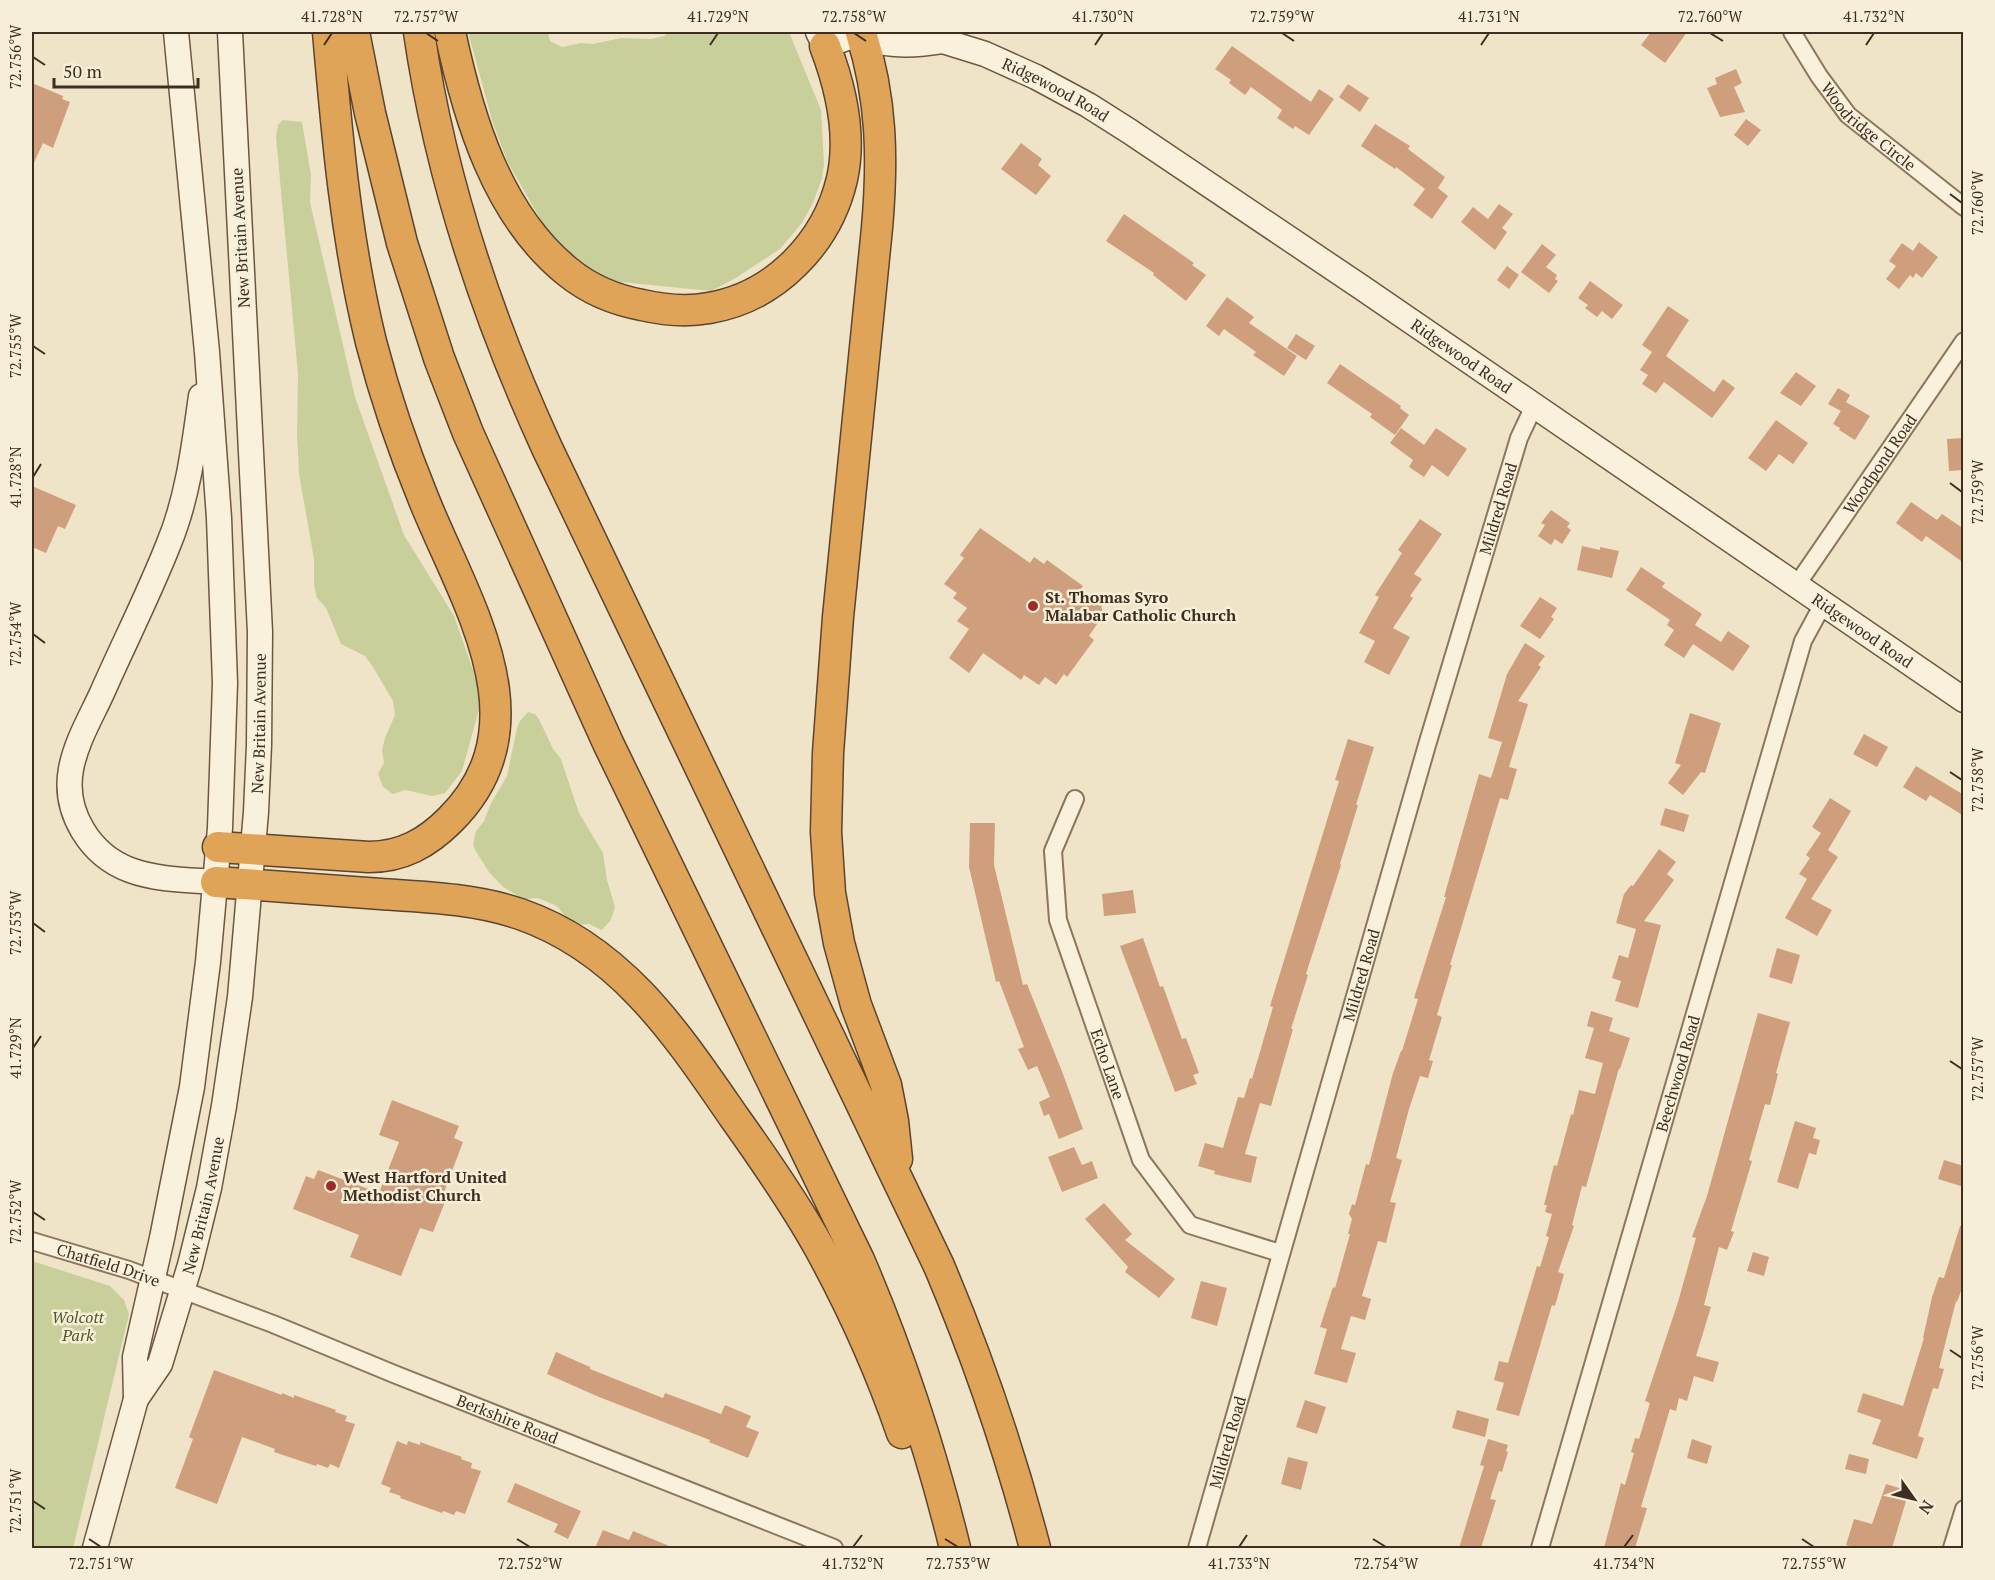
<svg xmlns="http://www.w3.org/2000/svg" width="1995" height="1580" font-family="'PT Serif',serif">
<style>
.green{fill:#c9cf9b}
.building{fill:#cf9f7d}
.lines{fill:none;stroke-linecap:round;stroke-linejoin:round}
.street-casing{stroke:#8d765c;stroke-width:20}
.secondary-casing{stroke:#6f573f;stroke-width:27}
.highway-casing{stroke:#5b4430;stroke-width:33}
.street{stroke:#faf1dc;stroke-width:16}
.secondary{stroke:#faf1dc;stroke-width:24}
.highway{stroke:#e0a458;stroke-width:30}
.ticks{fill:none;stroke:#3d2e20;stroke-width:2}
.poi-dot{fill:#9e2a2b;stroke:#f7eed8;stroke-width:2}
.labels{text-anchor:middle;stroke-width:5;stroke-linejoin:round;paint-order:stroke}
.street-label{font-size:16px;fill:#3d2e20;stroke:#f7eed8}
.poi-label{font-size:16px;font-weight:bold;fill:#3d2e20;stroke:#f7eed8;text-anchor:start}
.park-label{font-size:16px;font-style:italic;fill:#4d5a26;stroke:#f7eed8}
.neatline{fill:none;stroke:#3d2e20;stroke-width:2}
.ticks-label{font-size:15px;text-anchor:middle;fill:#3d2e20}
</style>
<rect width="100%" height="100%" fill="#f0e4c8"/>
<path class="green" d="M468,32H548L550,41L562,47L581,43L593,44L621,38L651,39L664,36L669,32H789L821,110L824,164L822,178L813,203L802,223L780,249L734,279L711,291L620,282L607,278L581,263L561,247L546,229L507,161L492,120Z
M283,120L302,122L311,175L310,202L355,397L404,535L454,616L481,693L480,706L462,771L445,793L432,796L406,790L393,794L383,787L378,774L384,763L382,750L385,738L395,715L393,701L373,667L365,656L341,644L326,608L317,598L314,585V559L299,474L297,434L298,374L276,137L278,125Z
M528,712L535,714L539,719L553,749L561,759L579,813L603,853L607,880L615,907L611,920L602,930L589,924L575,925L569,921L557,906L538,898L526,899L520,897L503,887L489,872L475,850L473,844L476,831L484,821L491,803L507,776L517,728L520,721Z
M32,1261L110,1286L124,1300L129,1314L73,1548H32Z"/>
<path class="building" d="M1651,32H1687L1665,63L1641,45Z
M1232,46L1311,102L1319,89L1334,99L1309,135L1295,126L1293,129L1277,118L1282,110L1251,87L1245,95L1229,83L1231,80L1215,69Z
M1736,69L1742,83L1734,87L1745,112L1720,117L1707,88L1717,84L1715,78Z
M32,83L63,96L62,99L70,102L53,148L43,143L32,167Z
M1348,84L1369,98L1360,112L1339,97Z
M1746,119L1761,130L1748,146L1734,135Z
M1375,124L1410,146L1408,149L1445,177L1438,188L1448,196L1432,219L1413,205L1425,189L1396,167L1395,169L1361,146Z
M1021,143L1042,159L1038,165L1051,176L1036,195L1001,169Z
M1499,204L1513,214L1502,228L1507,232L1495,250L1461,222L1473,207L1488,219Z
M1124,214L1194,263L1192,265L1206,275L1186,301L1153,275L1154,273L1106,241Z
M1919,242L1938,257L1922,278L1916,273L1913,278L1910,275L1899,289L1886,279L1896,266L1889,261L1902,243L1913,251Z
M1542,244L1556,255L1546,267L1557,275L1555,279L1558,281L1549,293L1521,272Z
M1507,266L1519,275L1509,289L1497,280Z
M1590,281L1623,305L1612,319L1602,311L1597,317L1585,308L1588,305L1578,298Z
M1227,297L1254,317L1249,323L1297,356L1284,376L1253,355L1256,352L1224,329L1219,336L1206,326Z
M1668,306L1689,320L1666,356L1714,392L1723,379L1735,388L1712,418L1664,382L1656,393L1642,384L1648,375L1640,370L1652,352L1642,345Z
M1296,334L1315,346L1306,360L1287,348Z
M1340,364L1401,406L1400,408L1409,415L1395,435L1370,417L1372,414L1327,383Z
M1796,372L1816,386L1801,406L1780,393Z
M1838,388L1850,395L1841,411L1828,404Z
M1846,402L1870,416L1855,440L1839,430L1840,428L1833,424Z
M1776,420L1808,443L1793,464L1779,454L1766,471L1748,458Z
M1401,428L1424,445L1436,428L1467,449L1448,477L1432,465L1424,477L1409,467L1413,460L1390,443Z
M1964,438V470L1949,471L1947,439Z
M32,486L76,505L65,529L58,526L46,553L32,547Z
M1911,502L1937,520L1942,514L1964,529V563L1926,536L1922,542L1896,523Z
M1551,510L1570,523L1567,527L1571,530L1562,544L1555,539L1551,545L1538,536L1545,525L1541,523Z
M1420,519L1442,534L1414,574L1422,579L1410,596L1413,598L1393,628L1410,637L1389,675L1364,662L1375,641L1359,633L1379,597L1375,595L1402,553L1398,550Z
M980,528L1030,563L1034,557L1044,564L1047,560L1083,586L1080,590L1101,604L1103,615L1089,636L1094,640L1067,677L1064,674L1056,685L1045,677L1039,685L1024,675L1021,680L983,653L969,673L949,658L969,629L957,621L967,608L953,598L957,593L944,584L964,558L960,555Z
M1582,546L1600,550V547L1619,551L1612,578L1577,570Z
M1641,567L1665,583L1662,587L1702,614L1695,625L1721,642L1728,631L1750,646L1733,671L1693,644L1684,658L1664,645L1674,630L1667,625L1670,620L1626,590Z
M1540,597L1557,608L1551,617L1554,619L1540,639L1520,626Z
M1525,643L1545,656L1538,665L1541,667L1518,701L1528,704L1509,767L1517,769L1508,800L1500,798L1450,965H1452L1437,1015L1442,1017L1429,1060L1433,1061L1428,1078L1420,1076L1409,1109L1396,1158L1402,1160L1390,1202L1396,1203L1386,1243L1378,1241L1362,1296L1371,1299L1365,1320L1351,1316L1341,1349L1356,1353L1347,1383L1314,1374L1327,1329L1320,1327L1333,1287L1335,1288L1350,1234H1348L1352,1219L1349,1214L1352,1204L1355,1205L1366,1164L1369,1165L1393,1073L1401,1051H1402L1418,999L1414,998L1446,897H1444L1479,774L1491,778L1502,742L1488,738L1507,674Z
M1690,713L1721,723L1705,773L1701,772L1683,795L1668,783L1681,765L1675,763Z
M1864,734L1888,747L1877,767L1853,754Z
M1348,739L1374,747L1356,805H1358L1340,864L1341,865L1306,974L1308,975L1291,1029H1293L1271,1106L1260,1103L1245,1154L1257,1157L1251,1183L1214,1174L1215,1171L1198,1166L1205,1143L1223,1148L1238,1097L1244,1098L1250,1078L1252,1079L1273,1007L1270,1006L1339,781L1335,780Z
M1916,766L1964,795V816L1930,795L1926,801L1903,787Z
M1830,798L1851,811L1828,850L1838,857L1811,899L1832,910L1817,936L1785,918L1807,879L1799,874L1810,858L1806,855L1821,833L1812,827Z
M1665,808L1689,815L1684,832L1660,825Z
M970,823H995L994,865L1023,985L1027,984L1063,1074L1083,1129L1059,1139L1049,1114L1044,1116L1039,1102L1050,1097L1037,1066L1028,1070L1018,1049L1024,1047L999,981L996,982L969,867Z
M1659,849L1676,862L1667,874L1674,880L1644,921L1661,925L1638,1008L1615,1001L1621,981L1612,978L1619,955L1628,958L1636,929L1616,923L1624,894L1631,885L1633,886Z
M1133,890L1136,913L1104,916L1102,894Z
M1143,938L1160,987L1163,986L1182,1039L1186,1038L1199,1073L1193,1075L1197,1084L1175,1092L1120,946Z
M1777,948L1800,955L1792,984L1769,977Z
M1591,1011L1613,1018L1609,1031L1630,1038L1620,1069L1619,1068L1586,1187L1582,1186L1572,1225L1574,1226L1558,1272L1564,1274L1555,1306L1552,1305L1519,1416L1496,1410L1504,1383L1494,1380L1499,1361L1508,1363L1537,1266L1540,1267L1549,1237L1546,1236L1552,1214L1545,1212L1547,1205H1544L1554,1165L1557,1166L1571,1114L1573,1115L1579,1090L1595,1094L1603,1063L1585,1058L1594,1028L1587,1026Z
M1758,1013L1790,1022L1776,1073L1778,1074L1770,1105L1765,1104L1749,1160L1752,1161L1731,1231L1734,1232L1727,1250L1719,1247L1704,1305L1711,1307L1696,1356L1719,1362L1713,1382L1694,1376L1687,1401L1679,1398L1676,1411L1670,1409L1641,1507L1647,1508L1635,1548H1604L1621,1483L1625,1485L1634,1453L1631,1452L1635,1438L1639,1439L1650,1403L1645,1401L1678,1302L1696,1238L1692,1237L1707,1196Z
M392,1100L459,1126L454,1138L463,1142L443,1195L447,1197L433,1232L420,1228L401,1276L350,1257L359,1235L293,1209L306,1176L314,1179L318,1170L379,1193L399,1142L379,1135Z
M1795,1121L1816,1128L1813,1138L1820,1140L1816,1155L1809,1153L1798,1189L1777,1182Z
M1074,1147L1082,1165L1092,1161L1098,1178L1062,1192L1048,1157Z
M1944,1160L1964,1166V1187L1938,1179Z
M1104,1203L1132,1234L1125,1240L1175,1279L1159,1298L1125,1272L1128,1267L1085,1219Z
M1960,1226H1964V1283L1957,1302L1956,1301L1939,1368L1944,1369L1938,1389L1933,1388L1918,1436L1924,1438L1917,1459L1872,1444L1881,1420L1857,1412L1863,1393L1903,1406L1924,1338H1923L1932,1297L1939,1277L1944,1278Z
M1753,1252L1769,1257L1764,1276L1747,1271Z
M1201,1281L1227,1288L1217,1326L1191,1318Z
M556,1352L590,1367V1369L663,1398L665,1393L721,1414L725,1405L751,1416L746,1427L759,1432L748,1458L709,1442L710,1440L599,1397L547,1374Z
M214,1370L282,1395V1393L294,1398V1395L336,1410L335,1412L347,1416L345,1421L355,1424L339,1468L330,1464L328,1468L317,1464L316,1466L274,1452L275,1449L242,1437L217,1504L175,1488L193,1439L189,1437Z
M1305,1400L1326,1407L1317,1434L1296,1427Z
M1457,1410L1489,1419L1485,1437L1452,1428Z
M1488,1439L1508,1445L1506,1451L1508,1452L1502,1472L1499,1471L1490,1499L1496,1500L1481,1548H1459L1484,1466L1480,1465Z
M1692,1439L1712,1446L1707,1464L1687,1458Z
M397,1441L407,1445L408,1441L420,1445V1442L462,1457L461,1459L472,1463L471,1468L481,1471L465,1514L456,1511L454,1515L443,1511L442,1513L400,1498L401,1496L389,1492L391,1488L381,1484Z
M1849,1454L1869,1459L1866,1474L1845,1469Z
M1288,1457L1308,1462L1301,1490L1281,1484Z
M515,1483L581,1511L568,1539L554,1532L558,1524L507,1502Z
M1886,1484L1909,1491L1892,1548H1857L1846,1545L1854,1519L1872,1524Z
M603,1530L629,1540L633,1531L674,1548H595Z"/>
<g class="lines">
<g class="street-casing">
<g id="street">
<path id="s1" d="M1792,32L1819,76L1848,115L1964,207"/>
<path id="s2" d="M1796,586L1964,341"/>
<path id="s3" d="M1075,799L1053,851L1058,920L1141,1160L1190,1225L1280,1253"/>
<path id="s4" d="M32,1241L129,1270L273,1324L394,1374L834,1548"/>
<path id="s5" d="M1197,1548L1427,745L1519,438L1534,406"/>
<path id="s6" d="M1540,1548L1803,641L1823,604"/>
<path d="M1952,1548L1964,1509"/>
</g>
</g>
<g class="secondary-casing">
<g id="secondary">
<path d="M818,32L825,46L863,32"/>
<path d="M860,32C878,49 920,45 943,41"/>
<path id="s7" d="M931,32L943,41L985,54L1036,77L1088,105L1129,131L1361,287L1964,700"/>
<path d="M201,396C194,446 188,497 169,543C149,594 124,643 102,693C91,717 76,742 71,769C63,812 90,855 130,870C157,880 188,880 216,882"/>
<path id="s8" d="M136,1399L160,1364L190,1265L209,1188L224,1106L240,997L256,812L259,745L260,632L230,32"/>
<path d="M95,1548L136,1399L135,1357L162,1238L192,1087L208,962L220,828L225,683L219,518L207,352L176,32"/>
</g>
</g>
<g class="highway-casing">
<path id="highway" d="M354,32L370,113L402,243L439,358L468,433L608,743L859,1260C899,1353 931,1450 955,1548
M419,32C440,177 486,315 547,448L939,1266C978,1358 1010,1452 1035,1548
M450,32C468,117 497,215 568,272C589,289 615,300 642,305C664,310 687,312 709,308C775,297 827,243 842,179C852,135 841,88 825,46
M861,33C882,99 883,160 877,228L838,617L828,753L826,832L830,893L839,943L856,1005L886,1085L893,1121L897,1159
M218,847L369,857C402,857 427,843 450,820C547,724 465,602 424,500C403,449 385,396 371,342C346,240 337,136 328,32
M216,882C271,886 326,890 381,894C427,897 476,899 520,914C621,949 676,1033 734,1117C764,1159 794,1202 819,1247C852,1307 880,1369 902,1433"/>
</g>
<use href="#street" class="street"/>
<use href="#secondary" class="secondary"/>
<use href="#highway" class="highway"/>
</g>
<path class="ticks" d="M426,33L438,41M854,33L866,41M1282,33L1294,41M1710,33L1723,41M324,45L332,33M710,45L718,33M1095,45L1103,33M1481,45L1489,33M1866,45L1874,33M33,57L45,65M1950,194L1962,203M33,346L45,354M33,477L41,464M1950,483L1962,492M33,634L45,643M1950,772L1962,780M33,923L45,932M33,1048L41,1036M1950,1061L1962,1069M33,1212L45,1220M1950,1350L1962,1358M33,1501L45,1509M89,1539L101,1547M517,1539L530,1547M945,1539L958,1547M1373,1539L1386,1547M1802,1539L1814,1547M853,1547L862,1535M1239,1547L1247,1535M1624,1547L1633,1535"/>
<g class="poi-dot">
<circle cx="1033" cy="606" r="6"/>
<circle cx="331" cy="1186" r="6"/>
</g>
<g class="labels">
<g class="street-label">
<text dy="6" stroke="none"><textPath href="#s7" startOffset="138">Ridgewood Road</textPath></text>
<text dy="6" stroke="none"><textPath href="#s1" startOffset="123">Woodridge Circle</textPath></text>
<text transform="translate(240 238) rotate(-93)" y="6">New Britain Avenue</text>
<text dy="6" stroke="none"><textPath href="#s7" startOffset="624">Ridgewood Road</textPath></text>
<text dy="6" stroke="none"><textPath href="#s2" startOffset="148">Woodpond Road</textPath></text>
<text dy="6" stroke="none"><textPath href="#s5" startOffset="1082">Mildred Road</textPath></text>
<text dy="6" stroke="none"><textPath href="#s7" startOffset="1110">Ridgewood Road</textPath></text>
<text dy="6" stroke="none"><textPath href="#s8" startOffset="693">New Britain Avenue</textPath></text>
<text dy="6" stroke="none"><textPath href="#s5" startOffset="596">Mildred Road</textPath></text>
<text dy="6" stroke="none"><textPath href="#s3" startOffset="278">Echo Lane</textPath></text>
<text dy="6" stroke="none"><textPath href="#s6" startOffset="494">Beechwood Road</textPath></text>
<text dy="6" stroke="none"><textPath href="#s8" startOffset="207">New Britain Avenue</textPath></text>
<text dy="6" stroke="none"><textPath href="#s4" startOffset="80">Chatfield Drive</textPath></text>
<text dy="6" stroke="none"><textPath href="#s4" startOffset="508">Berkshire Road</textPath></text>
<text dy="6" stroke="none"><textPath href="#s5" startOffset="110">Mildred Road</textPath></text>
</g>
<g class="poi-label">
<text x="1045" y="603">St. Thomas Syro<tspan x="1045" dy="18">Malabar Catholic Church</tspan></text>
<text x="343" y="1183">West Hartford United<tspan x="343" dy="18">Methodist Church</tspan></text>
</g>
<g class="park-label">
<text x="78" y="1323">Wolcott<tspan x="78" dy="18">Park</tspan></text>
</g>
</g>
<rect width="1995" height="1580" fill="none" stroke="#f7eed8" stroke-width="66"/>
<g transform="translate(1914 1499) rotate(124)" stroke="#f7eed8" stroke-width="4.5" paint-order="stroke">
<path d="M0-4.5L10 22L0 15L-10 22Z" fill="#3d2e20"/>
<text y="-9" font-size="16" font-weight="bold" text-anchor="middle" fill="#3d2e20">N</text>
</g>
<path d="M54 78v9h144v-9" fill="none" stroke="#3d2e20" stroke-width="3"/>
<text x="63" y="78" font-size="18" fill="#3d2e20" stroke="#f7eed8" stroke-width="4.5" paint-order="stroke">50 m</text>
<rect x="33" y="33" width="1929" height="1514" class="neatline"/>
<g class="ticks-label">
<text x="332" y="22">41.728°N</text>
<text x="426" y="22">72.757°W</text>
<text x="718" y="22">41.729°N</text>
<text x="854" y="22">72.758°W</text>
<text x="1103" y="22">41.730°N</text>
<text x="1282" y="22">72.759°W</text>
<text x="1489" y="22">41.731°N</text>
<text x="1710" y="22">72.760°W</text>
<text x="1874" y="22">41.732°N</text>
<text transform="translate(16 57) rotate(-90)" y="5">72.756°W</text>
<text transform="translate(1978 203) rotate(-90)" y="5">72.760°W</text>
<text transform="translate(16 346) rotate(-90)" y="5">72.755°W</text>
<text transform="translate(16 477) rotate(-90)" y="5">41.728°N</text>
<text transform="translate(1978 492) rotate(-90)" y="5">72.759°W</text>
<text transform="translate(16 634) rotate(-90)" y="5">72.754°W</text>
<text transform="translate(1978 780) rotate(-90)" y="5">72.758°W</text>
<text transform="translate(16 923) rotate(-90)" y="5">72.753°W</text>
<text transform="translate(16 1048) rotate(-90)" y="5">41.729°N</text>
<text transform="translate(1978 1069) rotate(-90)" y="5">72.757°W</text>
<text transform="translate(16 1212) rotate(-90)" y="5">72.752°W</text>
<text transform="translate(1978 1358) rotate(-90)" y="5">72.756°W</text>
<text transform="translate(16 1501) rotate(-90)" y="5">72.751°W</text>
<text x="101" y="1569">72.751°W</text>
<text x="530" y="1569">72.752°W</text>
<text x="853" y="1569">41.732°N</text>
<text x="958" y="1569">72.753°W</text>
<text x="1239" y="1569">41.733°N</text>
<text x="1386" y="1569">72.754°W</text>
<text x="1624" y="1569">41.734°N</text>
<text x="1814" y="1569">72.755°W</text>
</g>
</svg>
